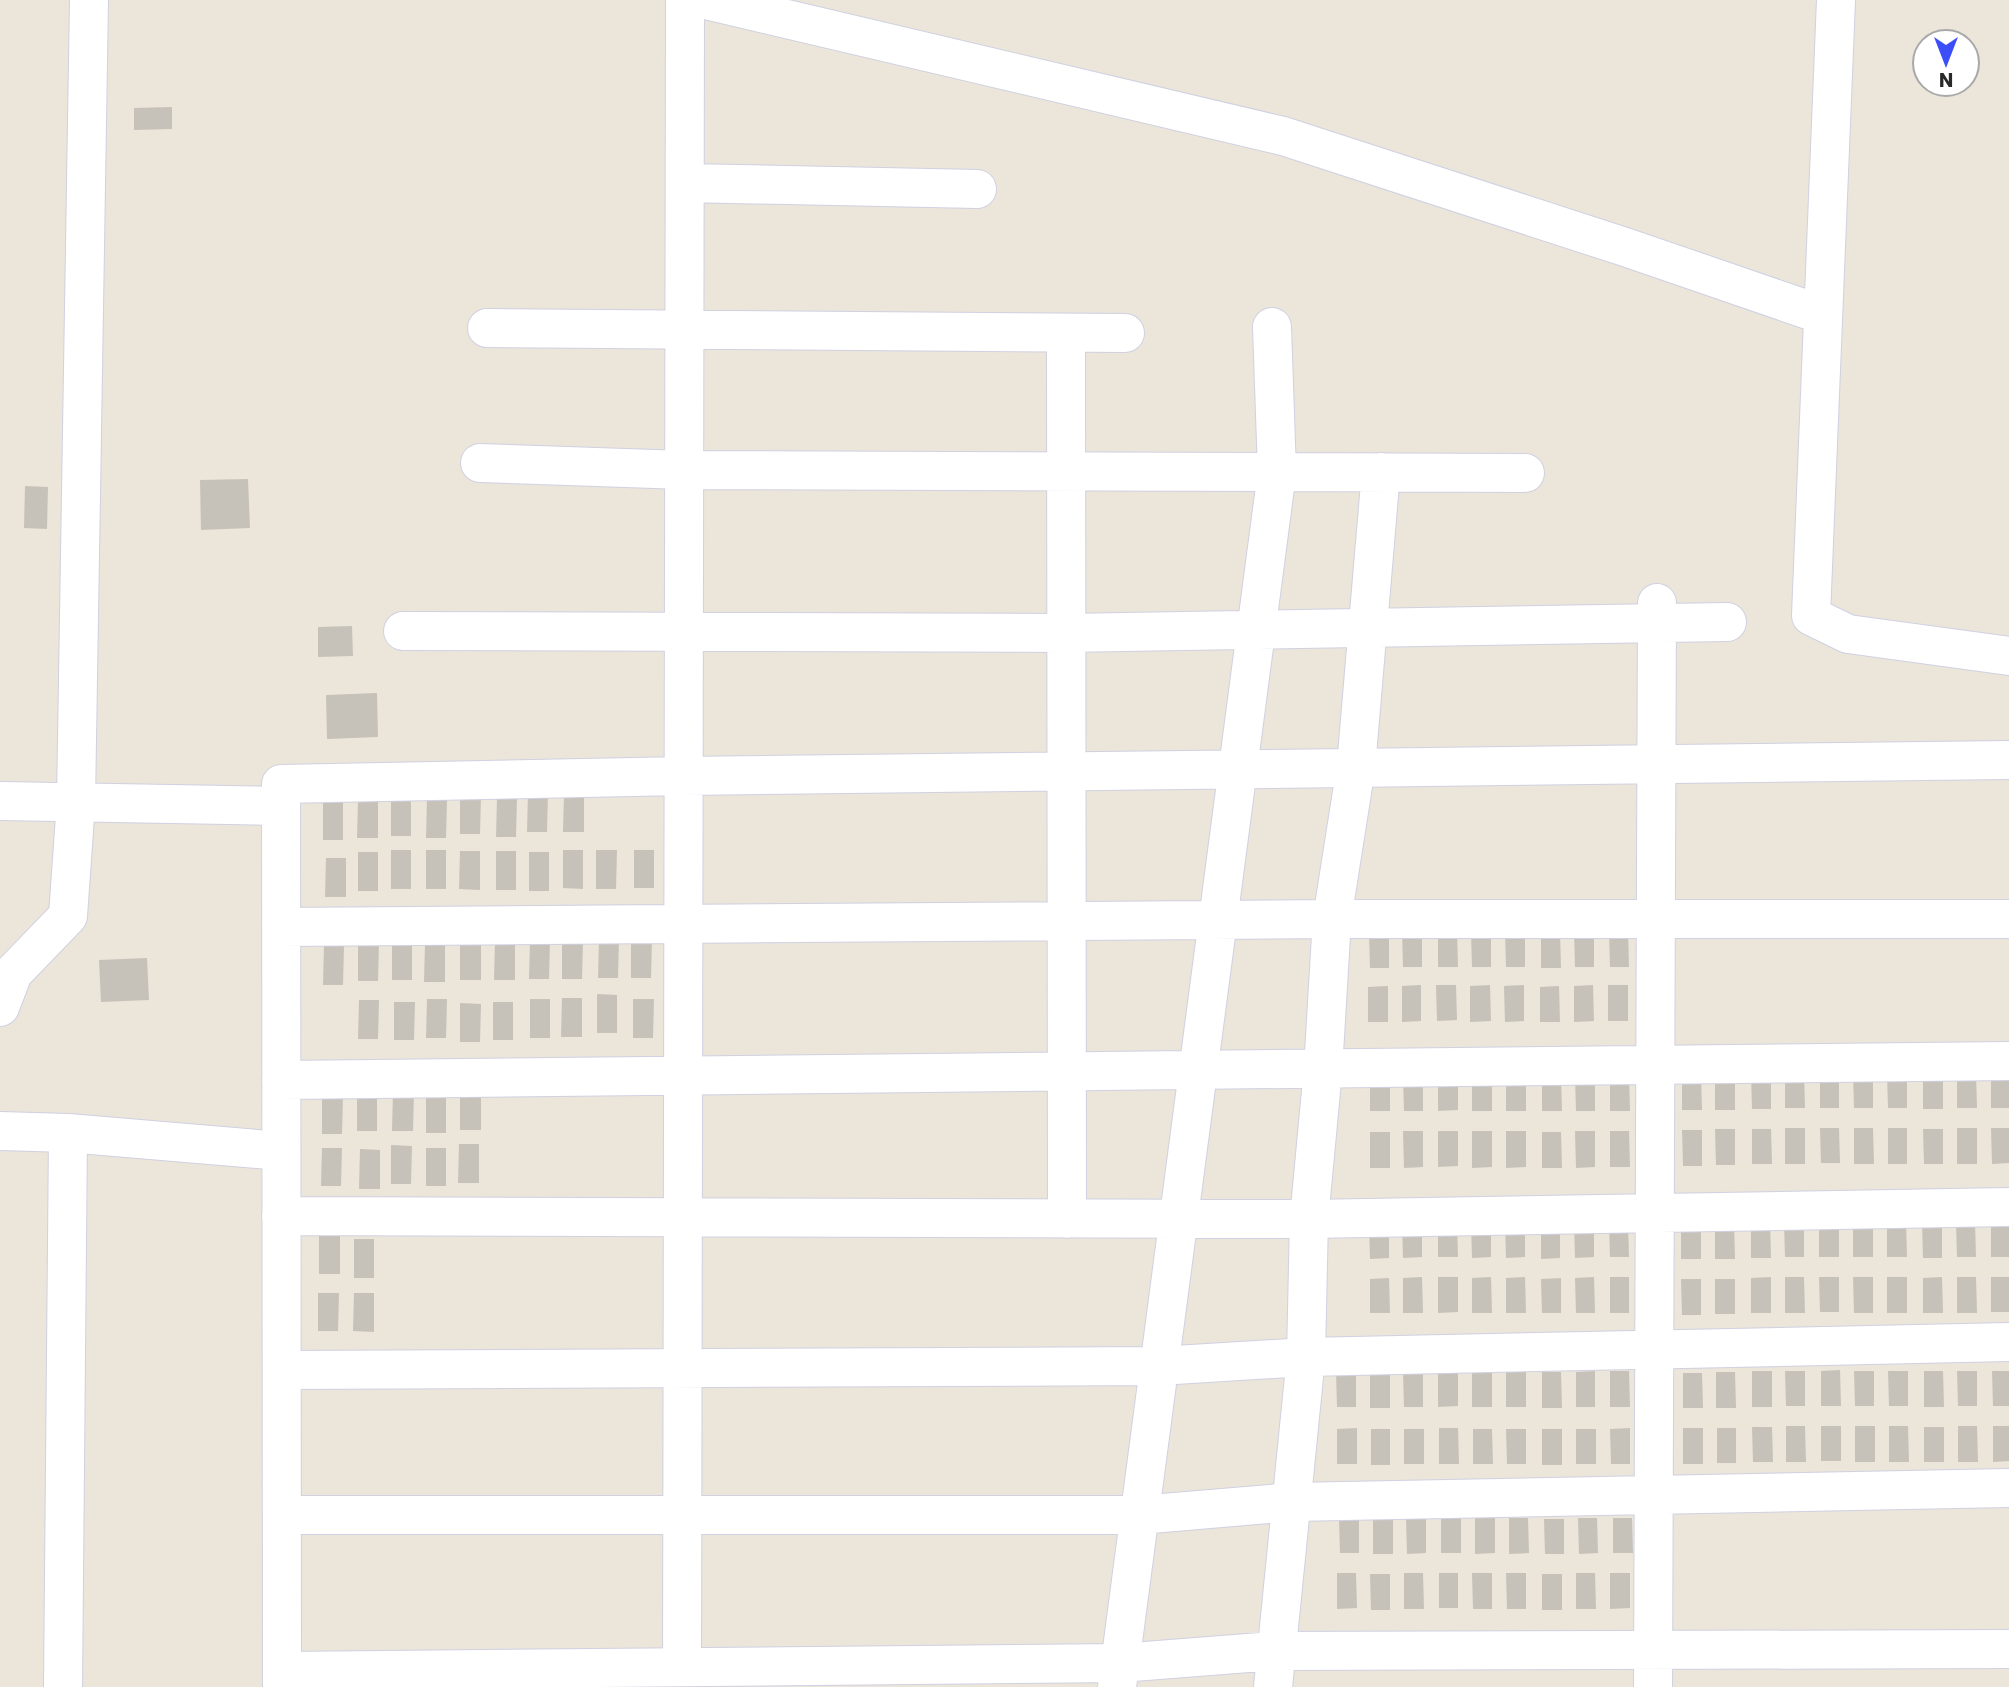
<svg xmlns="http://www.w3.org/2000/svg" width="2009" height="1687" font-family="Poppins,sans-serif">
<style>
.building{fill:#c6c2ba}
.lines{fill:none;stroke-linecap:round;stroke-linejoin:round}
.minor-casing{stroke:#d0d1e2;stroke-width:40}
.minor{stroke:#fff;stroke-width:38}
</style>
<rect width="100%" height="100%" fill="#ebe5da"/>
<path class="building" d="M172,107V129L134,130V108Z
M248,479L250,528L201,530L200,480Z
M25,486L48,487L47,529L24,528Z
M352,626L353,656L318,657V627Z
M377,693L378,737L327,739L326,695Z
M528,793H548L547,832H527Z
M564,793H584V832H563Z
M460,795H481L480,834H460Z
M391,798H411V836H391Z
M427,798L447,799L446,838H426Z
M497,798H517L516,837H496Z
M358,799H378V838H357Z
M323,801H343V840H323Z
M391,850H411V889H391Z
M426,850H446V889H426Z
M563,850H583V889L563,888Z
M596,850H617L616,889H596Z
M634,850H654V888H634Z
M460,851H480V890L459,889Z
M496,851H516V890H496Z
M358,852H378V891H358Z
M529,852H549V891H529Z
M326,858H346V897H325Z
M1438,931H1457L1458,967H1438Z
M1628,931L1629,967H1610L1609,932Z
M1369,932H1389V968H1370Z
M1402,932H1422V967H1403Z
M1471,932H1491V967H1472Z
M1505,932H1525V967H1506Z
M1541,932H1560L1561,968H1541Z
M1574,932H1594V967H1575Z
M599,939H619L618,978H598Z
M631,939H652L651,978H631Z
M562,940L583,941L582,979H562Z
M392,941L412,942V980H392Z
M460,941H481V980H460Z
M495,941H515V980H494Z
M530,941H550L549,979H529Z
M358,942H379L378,981H358Z
M425,943H445V982H424Z
M324,946H344L343,985H323Z
M147,958L149,1000L101,1002L99,960Z
M1421,985V1021L1402,1022V986Z
M1436,985H1456L1457,1020L1437,1021Z
M1490,985L1491,1021L1470,1022V986Z
M1524,985V1021L1505,1022L1504,986Z
M1593,985L1594,1021L1574,1022V986Z
M1608,985H1628V1021H1608Z
M1388,986V1022H1368V987Z
M1559,986L1560,1022H1540V987Z
M597,994L617,995V1033H597Z
M562,998H582V1037H561Z
M427,999H447L446,1038H426Z
M530,999H550V1038H530Z
M633,999H654L653,1038H633Z
M359,1000H379L378,1039H358Z
M394,1002H415L414,1040H394Z
M493,1002H513V1040H493Z
M460,1003L481,1004L480,1042H460Z
M1839,1072V1108H1820V1073Z
M1751,1073H1771V1109H1752Z
M1785,1073H1804L1805,1108H1785Z
M1853,1073H1873V1108H1854Z
M1887,1073H1907V1108H1888Z
M1923,1073H1943V1109H1923Z
M1957,1073H1976L1977,1108H1957Z
M1991,1073H2009V1108H1991Z
M1715,1074H1735V1110H1715Z
M1423,1075V1111H1404L1403,1076Z
M1438,1075H1458V1110L1438,1111Z
M1492,1075V1111H1472V1076Z
M1526,1075V1111H1506V1076Z
M1595,1075V1111H1576L1575,1076Z
M1610,1075H1629L1630,1111H1610Z
M1682,1075H1701L1702,1110H1682Z
M1370,1076H1390V1111H1370Z
M1542,1076H1561L1562,1111H1542Z
M357,1091L377,1092V1131H357Z
M393,1091L414,1092L413,1131H392Z
M460,1091H481V1130H460Z
M426,1094L446,1095V1133H426Z
M322,1095H343L342,1134H322Z
M1785,1128H1805V1164H1785Z
M1820,1128H1839L1840,1163H1821Z
M1854,1128H1873L1874,1164H1854Z
M1888,1128H1907V1164H1888Z
M1957,1128H1977V1164H1957Z
M1991,1128H2009V1163L1992,1164Z
M1715,1129H1735V1165H1716Z
M1752,1129H1771L1772,1164H1752Z
M1923,1129H1943V1164H1924Z
M1682,1130H1702V1166H1683Z
M1403,1131H1423V1167L1404,1168Z
M1438,1131H1458V1166L1438,1167Z
M1472,1131H1492V1167L1472,1168Z
M1506,1131H1526V1167L1506,1168Z
M1575,1131H1595V1167L1576,1168Z
M1610,1131H1629L1630,1167H1610Z
M1370,1132H1390V1168H1370Z
M1542,1132H1561L1562,1168H1542Z
M459,1144H479V1183H458Z
M391,1145L412,1146L411,1184H391Z
M322,1148H342L341,1186H321Z
M426,1148H446V1186H426Z
M360,1149L380,1150V1189H359Z
M1819,1221H1839V1257H1819Z
M2009,1221V1257H1991V1222Z
M1389,1222V1258L1370,1259L1369,1223Z
M1402,1222H1422V1257L1403,1258Z
M1438,1222H1457L1458,1257H1438Z
M1471,1222H1491V1257L1472,1258Z
M1505,1222H1525V1257L1506,1258Z
M1560,1222V1258L1541,1259V1223Z
M1574,1222H1594V1257L1575,1258Z
M1609,1222H1628L1629,1257H1610Z
M1751,1222H1770L1771,1258H1751Z
M1784,1222H1804V1257H1785Z
M1853,1222H1873V1257H1853Z
M1887,1222H1906L1907,1257H1887Z
M1922,1222H1942V1258H1923Z
M1956,1222H1975L1976,1257H1957Z
M1715,1223H1734L1735,1259H1715Z
M1681,1224H1701V1259H1681Z
M319,1235H340V1274H319Z
M354,1239H374V1278H354Z
M1422,1277L1423,1313H1403V1278Z
M1438,1277H1458V1312L1438,1313Z
M1491,1277L1492,1313H1472V1278Z
M1525,1277L1526,1313H1506V1278Z
M1594,1277L1595,1313H1576L1575,1278Z
M1610,1277H1629V1313H1610Z
M1771,1277V1313H1751V1278Z
M1785,1277H1804L1805,1313H1785Z
M1819,1277H1839V1312H1820Z
M1853,1277H1873V1313H1854Z
M1887,1277H1907V1313H1887Z
M1942,1277L1943,1313H1923V1278Z
M1957,1277H1976L1977,1313H1957Z
M1991,1277H2009V1312H1991Z
M1389,1278L1390,1313H1370V1279Z
M1561,1278V1313H1542L1541,1279Z
M1681,1279H1701V1315H1682Z
M1715,1279H1735V1314H1715Z
M318,1293H339L338,1331H318Z
M354,1293H374V1332L353,1331Z
M1840,1370L1841,1406H1821V1371Z
M1336,1371H1356V1407H1337Z
M1423,1371V1407H1404L1403,1372Z
M1438,1371H1458V1406L1438,1407Z
M1492,1371V1407H1472V1372Z
M1526,1371V1407H1506V1372Z
M1595,1371V1407H1576V1372Z
M1610,1371H1629L1630,1407H1610Z
M1752,1371H1772V1407H1752Z
M1785,1371H1805V1406H1786Z
M1854,1371H1874V1406H1855Z
M1888,1371H1908V1406H1889Z
M1924,1371H1943L1944,1407H1924Z
M1957,1371H1977V1406H1958Z
M1992,1371H2009V1406H1993Z
M1370,1372H1390V1408H1370Z
M1542,1372H1561L1562,1408H1542Z
M1716,1372H1735L1736,1408H1716Z
M1683,1373H1702L1703,1408H1683Z
M1786,1426H1805L1806,1462H1786Z
M1821,1426H1841V1461H1821Z
M1855,1426H1875V1462H1855Z
M1889,1426H1908L1909,1462H1889Z
M1958,1426H1977L1978,1462H1958Z
M1993,1426H2009V1461L1993,1462Z
M1752,1427H1772L1773,1462H1753Z
M1924,1427H1944V1462H1924Z
M1357,1428V1464H1337V1429Z
M1439,1428H1458L1459,1464H1439Z
M1630,1428V1464H1611L1610,1429Z
M1683,1428H1703V1464H1683Z
M1717,1428H1736V1463H1717Z
M1371,1429H1390V1465H1371Z
M1404,1429H1424V1464H1404Z
M1473,1429H1492L1493,1464H1473Z
M1506,1429H1526V1464H1507Z
M1542,1429H1562V1465H1542Z
M1576,1429H1596V1464H1576Z
M1461,1517V1553H1441V1518Z
M1339,1518H1359V1553H1340Z
M1406,1518H1426V1553L1407,1554Z
M1475,1518H1495V1553L1475,1554Z
M1509,1518H1528L1529,1553L1509,1554Z
M1578,1518H1597L1598,1553L1579,1554Z
M1613,1518H1632L1633,1553H1613Z
M1373,1519H1393V1554H1373Z
M1544,1519H1564V1554H1545Z
M1337,1573H1356L1357,1608L1337,1609Z
M1404,1573H1423L1424,1609H1404Z
M1439,1573H1458V1608H1439Z
M1472,1573H1492V1609H1473Z
M1506,1573H1526V1609H1507Z
M1576,1573H1595L1596,1609H1576Z
M1610,1573H1630V1608L1610,1609Z
M1370,1574H1390V1610H1371Z
M1542,1574H1562V1610H1542Z"/>
<g class="lines">
<g class="minor-casing">
<path id="minor" d="M706,0L1283,136L1625,247L1823,315
M1836,0L1811,616L1848,634L2009,656
M685,183L977,189
M487,328L1125,333
M1066,333L1067,1219
M480,463L684,470L1525,473
M403,631L1065,633L1727,622
M0,801L281,806
M281,927L1332,919H2009
M0,1007L13,973L68,916L76,802L89,0
M281,1080L2009,1061
M0,1131L68,1133L281,1151
M281,1216L1309,1219L2009,1207
M282,1370L1159,1366L1306,1357L2009,1342
M282,1515H1139L1292,1502L2009,1488
M282,1671L281,784L683,776L2009,760
M63,1687L68,1133
M282,1687V1671L1120,1663L1274,1651L2009,1649
M682,1687L685,0
M1117,1687L1277,472L1272,327
M1273,1687L1306,1357L1309,1219L1323,1070L1332,919L1356,767L1381,472
M1653,1687L1657,603"/>
</g>
<use href="#minor" class="minor"/>
</g>
<g transform="translate(1946 63) rotate(180)"><circle r="33" fill="#ffffff" stroke="#a9a9a9" stroke-width="2"/>
<path d="M0-5L12 26L0 18L-12 26Z" fill="#3b4ef7"/>
<text y="-10" font-size="19" font-weight="bold" text-anchor="middle" fill="#292929">N</text>
</g>
</svg>
